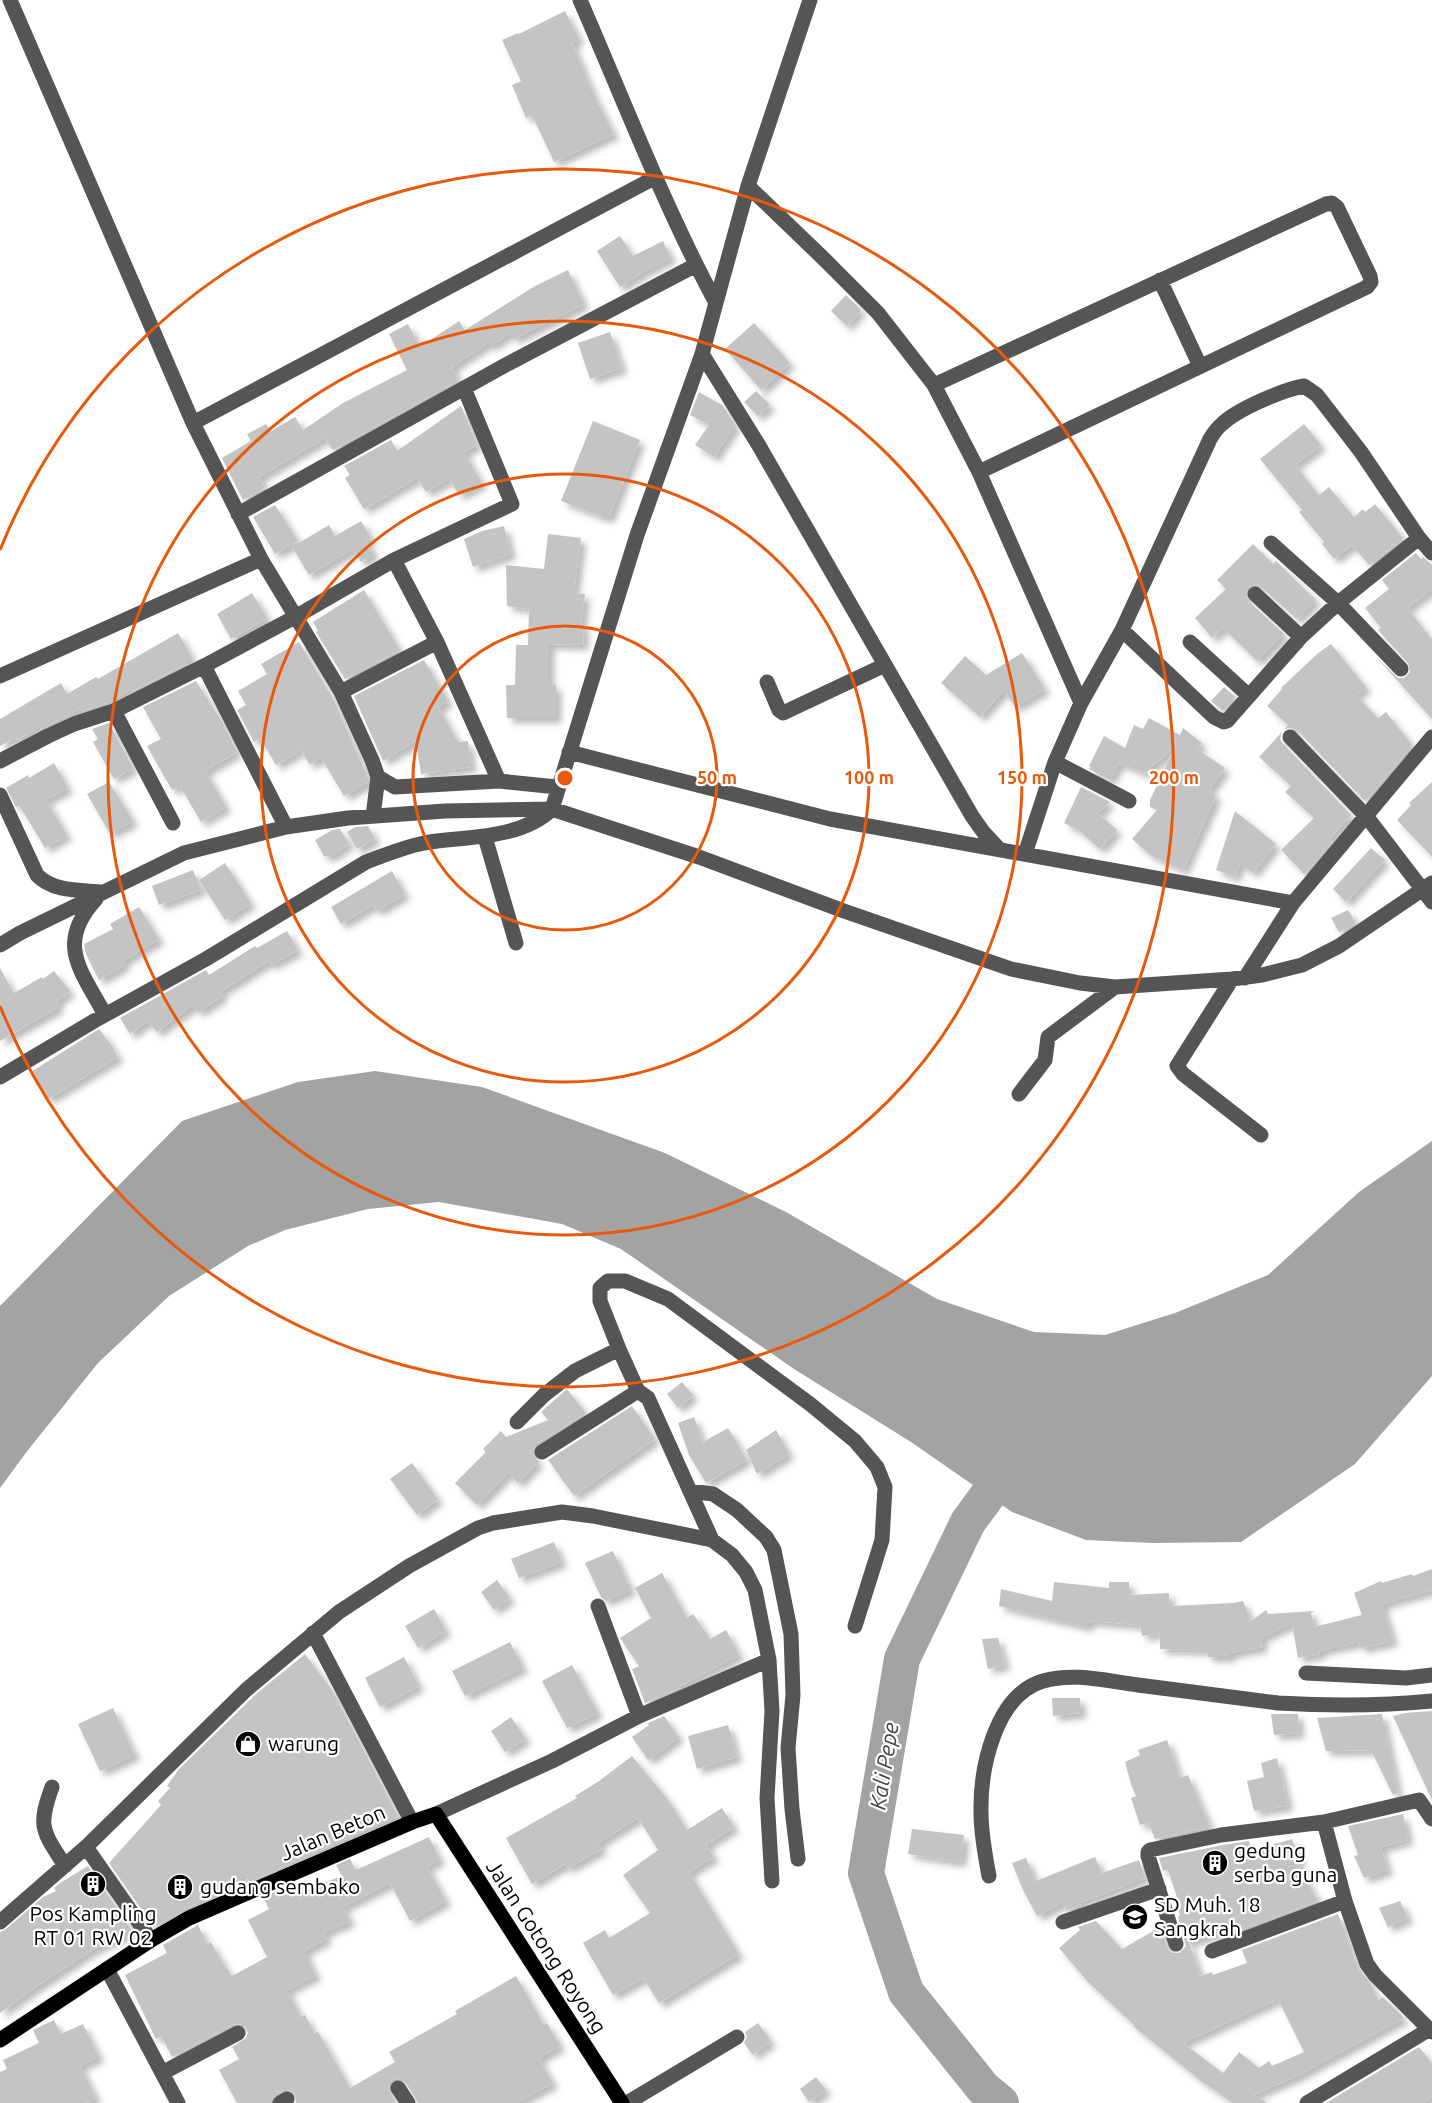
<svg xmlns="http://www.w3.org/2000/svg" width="1432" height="2103" font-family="Ubuntu,sans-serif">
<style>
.water{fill:#a3a3a3}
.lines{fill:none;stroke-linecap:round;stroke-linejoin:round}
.river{stroke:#a3a3a3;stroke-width:36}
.building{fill:#c4c4c4;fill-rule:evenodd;filter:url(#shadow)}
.major-casing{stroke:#dbdbdb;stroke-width:16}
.minor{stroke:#555;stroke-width:15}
.major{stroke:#000;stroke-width:15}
.ring{fill:none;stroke:#e8590c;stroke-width:3}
.labels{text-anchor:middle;stroke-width:4.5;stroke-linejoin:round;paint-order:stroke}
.poi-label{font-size:21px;fill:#000;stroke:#fff;text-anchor:start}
.street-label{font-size:21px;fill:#000;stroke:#fff}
.water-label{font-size:22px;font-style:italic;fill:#444;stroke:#fff}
.centre{fill:#e8590c;stroke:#fff;stroke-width:3}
.ring-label{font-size:18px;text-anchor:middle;font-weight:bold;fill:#e8590c;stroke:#fff;stroke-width:4.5;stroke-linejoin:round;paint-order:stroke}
</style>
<defs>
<filter id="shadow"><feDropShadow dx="5.5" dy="5.5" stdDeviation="3" flood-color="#0004"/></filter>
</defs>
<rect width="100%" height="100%" fill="#fff"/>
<path class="water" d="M375,1071L482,1087L665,1153L786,1212L937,1299L1034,1332L1105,1335L1175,1313L1268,1275L1359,1192L1432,1141V1376L1355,1464L1241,1542L1153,1543L1086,1540L1012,1512L911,1442L794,1369L621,1249L562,1224L439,1202L368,1209L285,1230L248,1246L169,1296L98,1363L28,1450L0,1488V1306L182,1121L298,1082Z"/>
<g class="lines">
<path class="river" d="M1001,2103L983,2088L906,1992L866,1873L902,1659L968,1522L1016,1457"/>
</g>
<path class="building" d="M565,11L579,39L572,43L594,95L614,134L554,162L532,115L526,118L512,85L521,81L502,40L518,33L519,34Z
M620,236L633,256L663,241L671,258L643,272L620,287L597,251Z
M568,270L584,304L514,339L510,333L491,346L488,343L452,367L458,379L450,385L333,450L325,438L259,477L265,488L243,500L222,458L251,441L247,434L266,424L271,431L295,417L303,430L343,403L407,370L389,334L408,324L420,347L459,321L465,330L535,286Z
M846,295L861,310L847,326L831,311Z
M754,323L790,363L761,390L725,349Z
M610,332L622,368L590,379L578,343Z
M756,391L770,405L758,416L744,402Z
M699,392L722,405L735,425L714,457L695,445L709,425L690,415Z
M461,406L477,445L464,452L482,483L459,495L449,479L426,492L417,478L364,509L345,478L350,475L344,466L391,440L397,451Z
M593,421L640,440L609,517H603L561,501Z
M1304,424L1321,445L1295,465L1319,495L1329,487L1354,517L1363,509L1365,512L1375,504L1403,538L1369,565L1352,545L1334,559L1322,544L1324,542L1299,512L1302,510L1260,459Z
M275,505L298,541L275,554L253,517Z
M361,521L371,538L366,541L374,554L361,562L353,549L309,575L292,547L329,525L335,536Z
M504,526L511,554L473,567L464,539L482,531Z
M548,534L581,538L574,593L585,594L581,625H584L583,645L549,644V685H556V718H507L506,685H515L516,645H528L529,609L507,606L506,565L544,569Z
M1253,544L1273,564L1276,561L1316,600L1297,619L1261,587L1257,584L1248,587L1245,592L1248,601L1284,634L1257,661L1223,628L1212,638L1195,618L1226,589L1217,580Z
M1416,553L1421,559L1423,557L1432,565V589L1407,608L1432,639V719L1375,656L1398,678H1404L1410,672L1408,663L1378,630L1381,628L1365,608L1389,589L1382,580Z
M364,590L400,650L345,679L316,632L318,631L313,622Z
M252,593L267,618L231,639L217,614Z
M178,633L192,657L185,661L186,664L133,691L132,689L109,702L82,711L80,709L41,729L39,727L17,740L16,737L0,746V719L61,683L67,694L96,677L98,679Z
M299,642L332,697L368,778V782L344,796L321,758L309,764L301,750L276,765L260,738L254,742L237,710L246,705L238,691L267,674L261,664Z
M1331,644L1366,687L1356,695L1378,718L1386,712L1412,745L1367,799L1364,800L1297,730L1292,728L1284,729L1288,725L1267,706L1282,689L1281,688L1317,654Z
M1022,653L1045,689L1015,707L1004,690L980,717L941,683L965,656L986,675Z
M424,660L448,701L438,707L458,742L468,741L471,767L421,774L416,741L383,761L354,696Z
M196,681L221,720L237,752L205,771L226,807L201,822L180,786L172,790L147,746L161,739L143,707Z
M1224,687L1235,697L1223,711L1211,701Z
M1149,718L1180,735L1183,728L1202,743L1197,749L1225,768L1209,790L1216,796L1183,870L1150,855L1132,839L1157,810L1150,807V800L1175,747L1144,773L1119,763L1110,780L1089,769L1091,767L1089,766L1104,736L1125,748L1134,725L1143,729Z
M109,723L133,768L114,779L93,742L98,739L92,729Z
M1282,732L1280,739L1283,744L1351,815L1330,838L1333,841L1304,874L1281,850L1314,818L1285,792L1291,786L1259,757Z
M54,763L68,788L46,800L67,835L45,848L24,813L19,806L16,807L6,788L28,775L29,778Z
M109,782L133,821L110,834L87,794Z
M1432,782V857L1397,820L1411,805L1409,803Z
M1081,787L1110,802L1098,813L1117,830L1100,849L1078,830L1064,823Z
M1235,811L1276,844L1253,873L1240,863L1235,877L1216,870Z
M368,826L375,839L357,849L347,832L355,827Z
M340,829L349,844L331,856H324L315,840L332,830Z
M1371,848L1385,860L1346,902L1333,889Z
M225,863L251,903L225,920L199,880Z
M193,870L201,890L159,905L152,886Z
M392,871L405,894L377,911L373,905L341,924L331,907Z
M139,907L159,939L123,961L125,965L99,980L86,954L84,944L113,929L110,924Z
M1348,910L1356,923L1339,932L1331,918Z
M287,931L298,950L271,965L269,961L220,992L223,996L198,1012L193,1005L157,1032L148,1021L130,1034L120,1018L206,970L209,975L255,946L257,948Z
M0,968L14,993L42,977L43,979L54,971L70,991L56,1002L59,1007L0,1041Z
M99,1029L112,1046L118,1057L48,1099L31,1072Z
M682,1382L693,1395L678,1408L667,1394Z
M567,1389L586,1413L536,1444L532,1453L534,1458L539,1461L518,1483L508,1473L477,1505L455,1483L486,1452L483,1449L501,1431L506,1437L548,1420L541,1412Z
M632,1406L655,1439L574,1496L548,1460Z
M694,1417L703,1442L728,1428L747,1460L706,1483L689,1455L678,1423Z
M776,1430L789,1454L757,1474L746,1450Z
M412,1463L438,1499L417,1515L390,1479Z
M554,1542L562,1562L519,1578L511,1559Z
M613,1551L631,1590L606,1601L601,1597L585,1563Z
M1432,1569V1590L1382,1604L1393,1641L1361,1648L1359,1642L1319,1651L1320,1654L1298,1658L1292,1623L1261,1638L1263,1647L1230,1653V1657H1208L1206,1650L1160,1649V1633L1142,1636L1140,1625L1088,1621V1627L999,1606L1001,1589L1052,1601L1054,1582L1109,1588V1582H1129V1595L1169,1593L1170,1606L1234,1603L1243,1601L1251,1621L1266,1610L1268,1614L1315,1611L1311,1613L1314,1627L1362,1615L1354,1593L1381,1581L1382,1583L1412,1574L1413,1576Z
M662,1573L687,1618L693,1614L710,1639L726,1630L739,1655L680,1686V1688L645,1703L632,1669L639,1666L620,1638L651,1618L635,1588Z
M497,1580L510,1598L494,1610L481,1592Z
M434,1609L446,1631L418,1648L405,1626Z
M998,1638L1005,1665L988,1669L982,1639Z
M510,1642L523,1668L465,1696L452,1671Z
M305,1654L332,1690L398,1816L249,1882L246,1875L154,1927L109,1863L161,1805L158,1801L170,1788L167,1786L179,1769L256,1694Z
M404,1657L419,1686L380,1707L365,1678Z
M572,1665L598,1713L567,1728L542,1681Z
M1052,1698H1080L1081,1713L1053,1716Z
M113,1708L135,1755L100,1771L78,1724Z
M1432,1711V1800L1393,1716L1405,1713Z
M1271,1714H1298L1299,1733L1274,1735Z
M1382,1714L1398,1793L1393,1795L1371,1750L1326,1751L1317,1718Z
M664,1716L679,1737L648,1760L632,1737L649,1725L648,1723Z
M511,1717L526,1739L505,1752L491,1731Z
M728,1725L737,1757L697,1769L688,1736Z
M1167,1740L1180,1778L1188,1775L1210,1827L1155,1839L1148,1823L1140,1825L1131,1798L1136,1796L1131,1784L1125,1762L1140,1755L1138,1750Z
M632,1756L669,1801L687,1830L722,1808L734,1827L706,1845L714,1857L689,1872L739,1954L659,2003L643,1978L613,1995L583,1943L605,1930L609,1938L650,1913L623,1875L658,1850L638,1818L598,1843L602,1849L568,1868L565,1864L532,1884L506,1838L577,1798L575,1796L599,1781Z
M1277,1758L1288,1806L1254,1811L1247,1781L1264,1777L1261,1763Z
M1403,1814L1408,1840L1381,1847L1388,1870L1364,1878L1354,1856L1358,1855L1348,1826Z
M912,1829L964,1835L961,1862L908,1854Z
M429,1837L440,1860L427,1866L446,1901L410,1921L390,1883L343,1907L350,1921L323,1933L327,1939L304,1951L316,1975L287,1990L301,2017L305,2015L314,2033L318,2032L350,2088L395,2062L389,2052L457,2014L455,2011L516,1976L544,2025L547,2023L560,2046L539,2058L553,2083L516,2103H418L406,2083L398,2078L392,2080L388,2088L396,2103H296L295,2094L286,2089L275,2095L270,2103H237L219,2070L239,2059L232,2047L246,2038L248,2033L244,2025L233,2024L172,2057L161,2036L156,2039L125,1975L167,1953L163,1945L198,1925L207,1944L211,1942L226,1969L227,1968L232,1976L267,1957L248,1920L269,1909L263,1897L300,1881L305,1890L342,1876L336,1865L350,1859L356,1870Z
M1292,1839L1301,1862L1297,1863L1318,1901L1235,1932L1234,1928L1189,1942L1200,1976L1212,1972L1213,1975L1247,1963L1242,1950L1338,1914L1358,1968L1370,1983L1378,2000L1383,1997L1404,2018L1299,2075L1254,2095L1267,2103H1233L1201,2081L1133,2026L1134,2025L1088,1982L1059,1948L1080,1930L1078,1927L1096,1921L1122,1949L1160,1927L1169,1951L1173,1953H1179L1186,1946L1178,1917L1180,1915L1178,1907L1180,1906L1168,1870L1163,1871L1159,1858L1223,1845L1249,1841L1251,1851ZM1278,1999L1304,2052L1272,2066L1269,2061L1259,2068L1239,2052L1223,2073L1183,2043Z
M1095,1857L1102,1873L1139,1860L1145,1878L1079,1903L1081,1905L1067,1910L1062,1903L1037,1916L1023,1890L1012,1863L1026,1858L1036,1881Z
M88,1866L132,1931L94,1949L31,1990L0,2013V1932L6,1929L43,1897L56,1891L54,1888L60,1883Z
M1400,1901L1408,1918L1388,1927L1379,1908Z
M54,2020L61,2034L83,2024L99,2057L80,2066L96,2098L86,2103H0V2072L7,2069L3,2060L39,2043L33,2030Z
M758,2023L771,2041L753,2055L744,2043L747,2037L745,2032Z
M1419,2047L1432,2063V2097L1423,2103H1326Z
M816,2077L826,2090L809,2102L800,2089Z"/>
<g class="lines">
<g class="major-casing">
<path id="major" d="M0,2040L151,1940L189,1918L412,1822L436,1814L622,2103"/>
</g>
<path class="minor" d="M10,0L193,423L261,559L341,692L372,760L378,777L373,816
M580,0C624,101 664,206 716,303
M748,186L824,259L878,313L934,385L979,472L1081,703
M1160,280L1200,366
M702,354L758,444L972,816L984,833L999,849
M934,385L1326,204L1332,203L1337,207L1370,276L1371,282L1367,287L979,472
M193,423L656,177
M238,514L502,367L696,265
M1271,543L1338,603L1401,669
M394,560L437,642L499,781
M1255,594L1301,637
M1122,630L1214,717L1224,722L1227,721L1301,637L1338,603L1419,538
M1190,642L1248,695
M204,666L286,827
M0,676L261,559
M767,682L779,710L783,713L885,665
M341,692L437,642
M114,711L173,823
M1290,737L1367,817L1432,902
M569,752L830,819L1293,903L1432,737
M0,761L48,736L74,724L114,711L204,666L295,617L394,560L512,504L464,388
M1055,762L1129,801
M378,777L395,787L499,781L557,787
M0,795L37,875C53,892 80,890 102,892
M485,837L516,943
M1025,854L1055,762L1081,703L1122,630L1210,439C1213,434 1217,428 1222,424C1238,409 1282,390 1304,386L1317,395L1361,452L1419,538L1432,553
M96,899C55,944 81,970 105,1015
M0,945L20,933L184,853L286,827L348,818L445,811L552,809L699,857L844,911L1011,969L1080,983L1115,987L1232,979L1262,975L1302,965L1339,946L1432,883
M1245,978L1293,903
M1232,979L1177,1066L1183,1074L1261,1135
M0,1077L94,1021L206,959L366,862C385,855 404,847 424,843C464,836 520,840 552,809L637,535L702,354L748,186L810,0
M1019,1094L1045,1060L1048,1037L1115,987
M517,1422L544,1395L575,1371L619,1349
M542,1452L638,1391
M690,1491L713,1494L737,1510L766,1537L774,1550L791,1634L793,1695L788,1748L792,1809L798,1859
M712,1540L648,1398L638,1391L619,1349L600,1301V1288L608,1281H625L668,1299L810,1404L855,1441L877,1467L885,1487L882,1540L855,1626
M598,1606L639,1716
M313,1633L412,1822
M1306,1673L1406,1678L1432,1675
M52,1787C37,1828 43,1831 65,1866
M436,1814L552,1761L639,1716L769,1660
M1324,1822L1345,1901L1367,1964L1375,1975L1432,2032
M86,1847L151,1940
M989,1876C985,1855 981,1834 981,1813C980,1769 995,1695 1043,1681C1074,1672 1106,1681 1138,1685C1184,1691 1231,1697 1278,1703C1328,1706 1382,1706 1432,1701
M0,1922L86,1847L246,1690L339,1612L409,1566L478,1528L493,1523L562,1512L593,1516L712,1540L732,1555L746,1572L755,1590L769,1660L772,1711L767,1798L772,1881
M1063,1922L1159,1889
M1176,1944L1148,1856V1852L1150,1850L1221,1835L1324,1822L1419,1800L1432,1819
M1212,1951L1345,1901
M107,1969L178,2103
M162,2073L238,2033
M398,2088L408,2103
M280,2103L287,2099
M627,2103L737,2037
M1307,2103L1430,2029"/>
<use href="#major" class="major"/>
</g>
<g class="ring">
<circle cx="565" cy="778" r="152"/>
<circle cx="565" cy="778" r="304"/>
<circle cx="565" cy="778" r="457"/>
<path d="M0 550A609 609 0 1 1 0 1006"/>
</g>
<defs>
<g id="shop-disc" transform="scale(1.35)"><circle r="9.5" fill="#000" stroke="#fff"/><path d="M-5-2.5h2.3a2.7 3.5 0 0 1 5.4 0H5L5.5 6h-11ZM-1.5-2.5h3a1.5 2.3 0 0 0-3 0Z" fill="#fff"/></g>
<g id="building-disc" transform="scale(1.35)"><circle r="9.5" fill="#000" stroke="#fff"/><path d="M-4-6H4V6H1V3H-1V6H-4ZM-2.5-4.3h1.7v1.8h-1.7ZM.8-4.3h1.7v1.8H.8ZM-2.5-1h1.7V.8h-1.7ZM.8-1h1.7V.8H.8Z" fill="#fff"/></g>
<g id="school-disc" transform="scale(1.35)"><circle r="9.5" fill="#000" stroke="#fff"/><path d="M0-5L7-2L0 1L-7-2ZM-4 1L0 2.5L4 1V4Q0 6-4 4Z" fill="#fff"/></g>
</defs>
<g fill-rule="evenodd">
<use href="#shop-disc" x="248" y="1744"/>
<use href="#building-disc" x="1215" y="1863"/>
<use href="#building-disc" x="93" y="1884"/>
<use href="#building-disc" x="180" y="1887"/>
<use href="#school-disc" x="1135" y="1917"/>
</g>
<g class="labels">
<g class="poi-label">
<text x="268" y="1751">warung</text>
<text x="1234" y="1858">gedung<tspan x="1234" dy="24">serba guna</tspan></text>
<text x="200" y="1894">gudang sembako</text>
<text x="1154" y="1912">SD Muh. 18<tspan x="1154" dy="24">Sangkrah</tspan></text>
<text x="93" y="1921" text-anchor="middle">Pos Kampling<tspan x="93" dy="24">RT 01 RW 02</tspan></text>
</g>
<g class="street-label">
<text transform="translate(333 1833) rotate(-23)" y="7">Jalan Beton</text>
<text transform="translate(546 1947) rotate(57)" y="7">Jalan Gotong Royong</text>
</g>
<g class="water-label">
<text transform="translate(884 1766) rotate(-81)" y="8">Kali Pepe</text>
</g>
</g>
<circle cx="565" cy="778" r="9" class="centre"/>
<g class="ring-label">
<text x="717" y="784">50 m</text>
<text x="869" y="784">100 m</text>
<text x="1022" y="784">150 m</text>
<text x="1174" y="784">200 m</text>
</g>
</svg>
